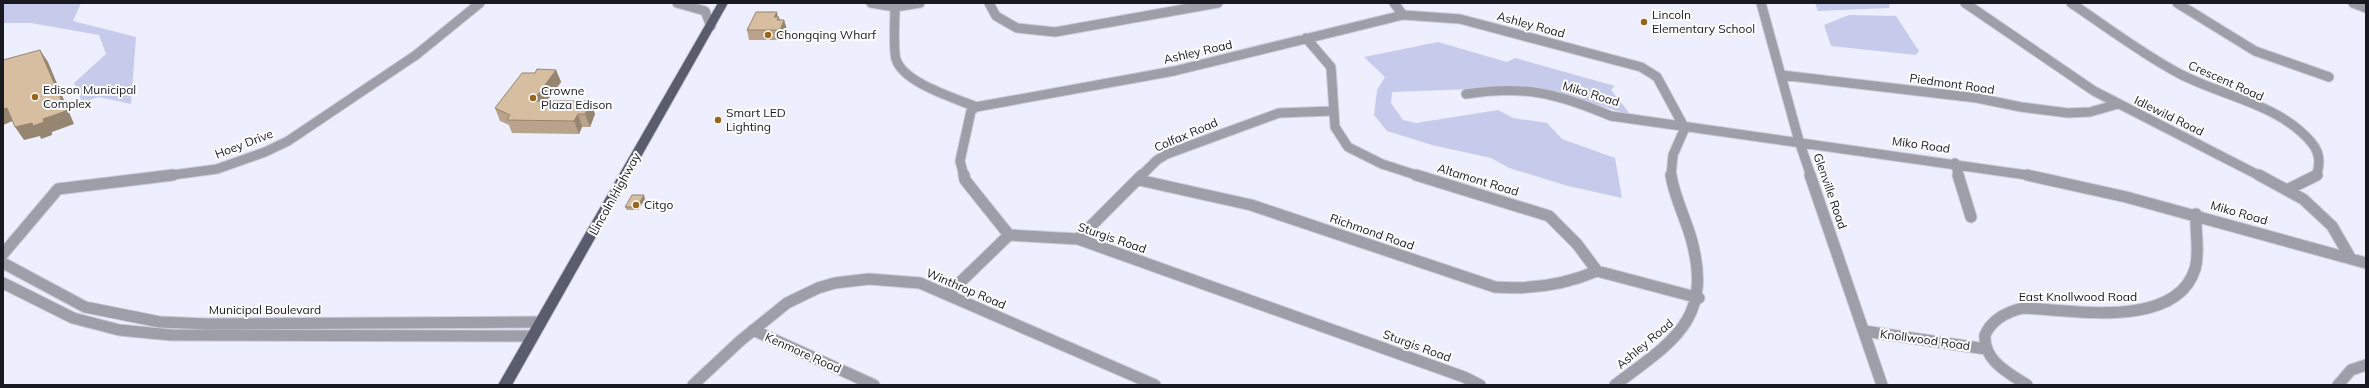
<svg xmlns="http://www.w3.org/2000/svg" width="2369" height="388" font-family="Mulish,sans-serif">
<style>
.green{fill:#c6cbec}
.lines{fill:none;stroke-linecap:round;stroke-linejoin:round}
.minor-far1-casing{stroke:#cbcddb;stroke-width:11}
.minor-casing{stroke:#cbcddb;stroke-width:13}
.major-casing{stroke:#cbcddb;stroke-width:2}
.minor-far1{stroke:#9d9ea8;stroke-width:9}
.minor{stroke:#9d9ea8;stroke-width:11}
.major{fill:#595c6d;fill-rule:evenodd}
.wall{fill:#b9a38a}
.shaded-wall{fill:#968571}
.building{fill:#d7bea1;stroke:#968571}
.poi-dot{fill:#99651a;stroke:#fefefe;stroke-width:1.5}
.labels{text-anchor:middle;stroke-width:4;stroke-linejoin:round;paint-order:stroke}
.poi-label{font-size:12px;fill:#181921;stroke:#fefefe;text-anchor:start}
.street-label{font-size:12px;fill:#181921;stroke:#fefefe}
</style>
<rect width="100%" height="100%" fill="#edeffe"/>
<path class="green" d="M3,3H81L73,21L136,37L131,104L99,97L82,102L74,83L106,54L99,35L31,23H3Z
M1815,3H1890L1889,8L1818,11Z
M1849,15L1896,16L1919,51L1916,55L1831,46L1824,25Z
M1438,42L1507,62L1515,58L1615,86L1611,90L1631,115L1581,100L1500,88L1392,92L1391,103L1403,120L1416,123L1498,110L1513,118L1547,123L1562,139L1615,158L1622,198L1568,186L1509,168L1491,158L1432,145L1387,131L1374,115L1377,90L1385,77L1364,57Z"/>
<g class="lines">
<g class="minor-far1-casing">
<path id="minor-far1" d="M677,3L705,11L711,26
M871,3L895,7L920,3
M989,3L996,16L1017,28L1055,32L1218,3
M1394,3L1403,15
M1761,3L1799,141L1811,176
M1965,3L2094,91L2260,176
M2071,3C2107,27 2142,54 2180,74C2222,96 2279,104 2311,142C2320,152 2321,163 2316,176
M2177,3L2255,51L2329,77
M2353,3L2366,8
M895,7C895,19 893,49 896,59C903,83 955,98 976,107
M1306,38L1331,67L1335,127L1348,147L1382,164L1419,176
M1781,75L1977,98L2021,107L2068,113L2090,112L2118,104
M1466,94C1524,85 1557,93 1611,116L2034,176
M1955,163L1959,176
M165,176L217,169L265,152L288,141L416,55L480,3
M964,176L960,161L971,111L976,107L1174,71L1403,15L1460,19L1641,67L1657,77L1683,125L1684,130L1673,155L1671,176
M1141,176L1157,160L1167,154L1279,113L1333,111"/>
</g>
<g class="minor-casing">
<path id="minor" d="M964,175L965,180L1009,235L1078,239L1464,377L1480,385
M1416,175L1549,216L1577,244L1597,271L1699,298
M1810,175L1882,385
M1958,175L1971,217
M2027,175L2126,197L2366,263
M2259,175L2303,199L2332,226L2351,259
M1139,180L1251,205L1495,287C1531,290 1564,285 1597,271
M2287,190L2317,175
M1078,239L1142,175
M3,254L58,189L173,175
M3,263L85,307L160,322L208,324L540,322
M3,283L73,318L119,330L171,335L532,336
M947,295L1009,235
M753,330L874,385
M1864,331L1986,349
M693,385L740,341L787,303L818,288L835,283L869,279L920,283L1155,385
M1615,385C1673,341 1714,320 1691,238C1685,217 1674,196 1671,175
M2027,385C2008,373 1983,360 1985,335C1992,319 2006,312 2023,308C2071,310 2176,330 2195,269C2200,252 2195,231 2196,214
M2338,385L2351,370L2366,365"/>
</g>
<g class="major-casing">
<path id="major" d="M718,3H728L512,385H498Z"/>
</g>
<use href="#minor-far1" class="minor-far1"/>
<use href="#minor" class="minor"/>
<use href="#major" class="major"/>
</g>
<path class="wall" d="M778,17L780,20H784L787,30L782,40H749L747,30Z
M556,70L561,82L547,101L595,114L590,127H582L579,134L512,133L509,125L500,121L495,108L535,73Z
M645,199L638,210H627L625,207Z"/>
<path class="shaded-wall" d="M777,12L778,18L779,17L781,26L774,17Z
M784,20L787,30L782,40L780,30Z
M40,50L48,62L74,124L52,132V135L41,139L40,136L24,140L15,127L32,123Z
M556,70L561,82L538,114L533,101Z
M591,101L595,114L590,127L585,114Z
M7,108L15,120L3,125V109Z
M578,114L582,127L579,134L574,121Z
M644,195L645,199L638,210L637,207Z"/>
<path class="building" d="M756,12H777L774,17H779L777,20H784L780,30H747Z
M40,50L66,111L43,119L44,122L33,126L32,123L15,127L7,108L3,109V60Z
M537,69L556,70L533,101H591L585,114H578L574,121L507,120L510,115L495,108L522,73H535Z
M632,195H644L637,207H625Z"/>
<g class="poi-dot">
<circle cx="1644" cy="22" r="4"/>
<circle cx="768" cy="35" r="4"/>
<circle cx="35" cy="97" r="4"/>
<circle cx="533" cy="98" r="4"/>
<circle cx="718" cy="120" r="4"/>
<circle cx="636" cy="205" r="4"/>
</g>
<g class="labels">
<g class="poi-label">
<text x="1652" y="19">Lincoln<tspan x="1652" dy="14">Elementary School</tspan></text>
<text x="776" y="39">Chongqing Wharf</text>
<text x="43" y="94">Edison Municipal<tspan x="43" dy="14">Complex</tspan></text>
<text x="541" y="95">Crowne<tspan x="541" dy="14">Plaza Edison</tspan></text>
<text x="726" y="117">Smart LED<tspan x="726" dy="14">Lighting</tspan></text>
<text x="644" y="209">Citgo</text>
</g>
<g class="street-label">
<text transform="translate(1531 25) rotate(15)" y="4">Ashley Road</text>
<text transform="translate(1198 52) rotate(-13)" y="4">Ashley Road</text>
<text transform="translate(2226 81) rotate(24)" y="4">Crescent Road</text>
<text transform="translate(1952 84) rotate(8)" y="4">Piedmont Road</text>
<text transform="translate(1591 94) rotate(17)" y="4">Miko Road</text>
<text transform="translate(2169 116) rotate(26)" y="4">Idlewild Road</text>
<text transform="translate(1186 135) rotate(-23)" y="4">Colfax Road</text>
<text transform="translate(244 144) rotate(-21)" y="4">Hoey Drive</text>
<text transform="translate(1921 145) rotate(8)" y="4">Miko Road</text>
<text transform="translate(1478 180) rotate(17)" y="4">Altamont Road</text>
<text transform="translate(1830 191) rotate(71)" y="4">Glenville Road</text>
<text transform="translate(615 194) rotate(-61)" y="4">Lincoln Highway</text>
<text transform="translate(2239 213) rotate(16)" y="4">Miko Road</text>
<text transform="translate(1372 232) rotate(19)" y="4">Richmond Road</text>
<text transform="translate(1112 238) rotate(19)" y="4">Sturgis Road</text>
<text transform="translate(966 289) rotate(23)" y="4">Winthrop Road</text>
<text x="2078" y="301">East Knollwood Road</text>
<text x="265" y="314">Municipal Boulevard</text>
<text transform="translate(1925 340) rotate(8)" y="4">Knollwood Road</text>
<text transform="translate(1645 344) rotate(-40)" y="4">Ashley Road</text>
<text transform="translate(1417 346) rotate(20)" y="4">Sturgis Road</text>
<text transform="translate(803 353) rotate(24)" y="4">Kenmore Road</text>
</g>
</g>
<rect width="2369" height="388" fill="none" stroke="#181921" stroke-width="8"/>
</svg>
